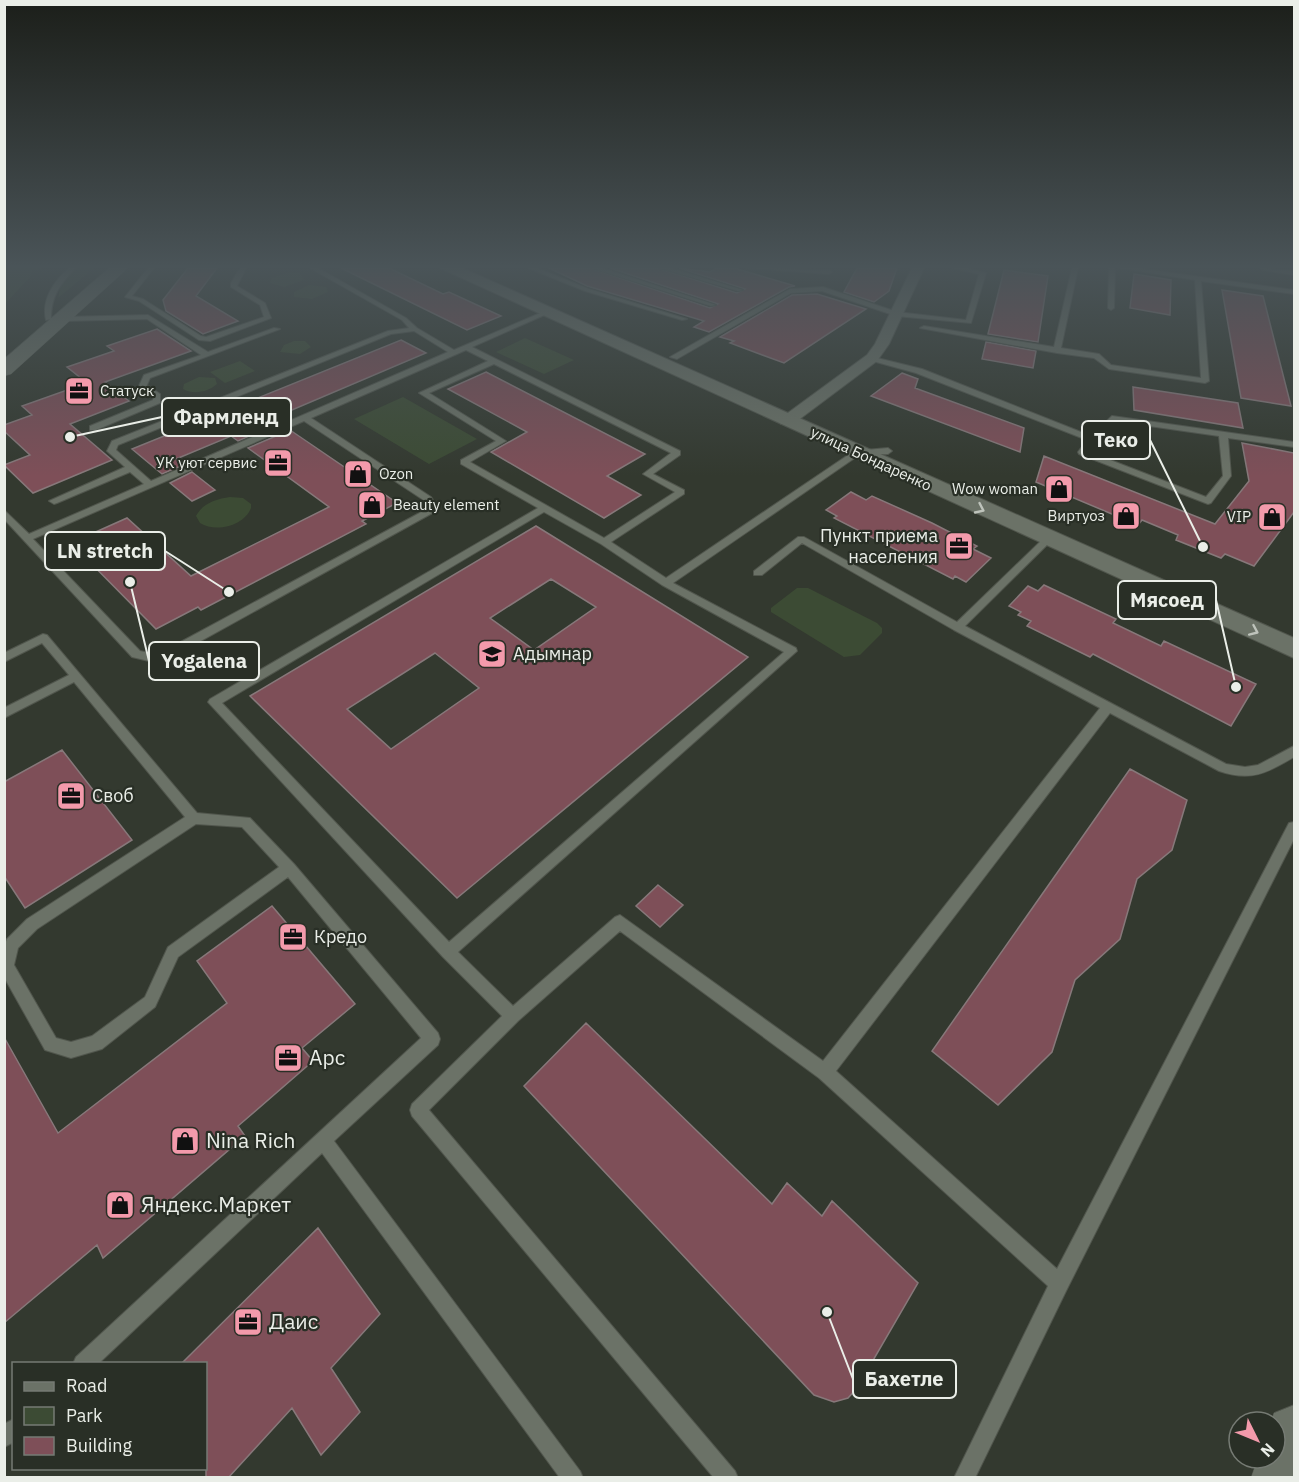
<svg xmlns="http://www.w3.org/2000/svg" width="1299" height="1482" font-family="'IBM Plex Sans',sans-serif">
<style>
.green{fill:#3c4b34}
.building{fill:#7e4f58;stroke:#87787a;stroke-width:1.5;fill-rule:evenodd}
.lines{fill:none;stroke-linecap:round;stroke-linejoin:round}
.service-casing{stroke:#51564d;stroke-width:2}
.minor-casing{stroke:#51564d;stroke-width:2}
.tertiary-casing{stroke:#51564d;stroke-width:2}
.secondary-casing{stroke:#51564d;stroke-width:1}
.service{fill:#6b7267;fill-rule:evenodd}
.minor{fill:#6b7267;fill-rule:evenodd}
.tertiary{fill:#6b7267;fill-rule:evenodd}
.secondary{fill:#6b7267;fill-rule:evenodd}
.oneway{stroke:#bec3bb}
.labels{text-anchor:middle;stroke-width:4.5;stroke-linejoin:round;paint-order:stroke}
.far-poi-label{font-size:15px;fill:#eaeee8;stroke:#292f26;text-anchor:end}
.far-street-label{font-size:15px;fill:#eaeee8;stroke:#292f26}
.poi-label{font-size:18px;fill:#eaeee8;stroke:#292f26;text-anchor:start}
.near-poi-label{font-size:21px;fill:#eaeee8;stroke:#292f26;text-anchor:start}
.leader{fill:none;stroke:#eaeee8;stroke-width:2}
.callout-dot{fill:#eaeee8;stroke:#292f26;stroke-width:2}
.callout{fill:#292f26;stroke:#eaeee8;stroke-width:2}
.callout-label{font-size:20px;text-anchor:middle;font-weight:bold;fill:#eaeee8}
</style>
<rect width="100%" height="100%" fill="#33392f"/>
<path class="green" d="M5,268H45L33,270L30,277L5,304Z
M78,268H94L58,298L61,284Z
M288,273H300L304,280L284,287L270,283L272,278Z
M309,285L326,287L328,292L312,299L294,297V292Z
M525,338L574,360L544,374L496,352Z
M294,341H305L311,347L300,354L280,352L284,345Z
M240,361L255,371L225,383L210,372Z
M199,377L215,378L217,384C208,392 194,395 183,389L184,384Z
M403,397L477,439L429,464L354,419Z
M230,497L243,498L251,504V508C244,526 216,533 200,523L196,516C203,503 216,499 230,497Z
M797,588H808L877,623L882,628V633L860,655L844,657L771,612V608Z"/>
<path class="building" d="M188,268H217L196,296L238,321L203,334L166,311L163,300Z
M341,268H389L443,294L449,292L501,316L467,330Z
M549,268H590L710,308L718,304L610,268H658L737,293L745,289L679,268L710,272L716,268H734L795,286L789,287L709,332L694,327L704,321L587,286Z
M857,268H897L889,291L874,302L844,292Z
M1004,270L1048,276L1038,342L988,334Z
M1134,274L1171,280L1170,315L1130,308Z
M1222,290L1263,296L1291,406L1241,398Z
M817,294L866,309L784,363L730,343L734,341L720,337L792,295Z
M157,329L191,351L105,382L129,401L70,424L112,460L33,493L4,465L30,455L4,431V425L32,415L22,406L87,383L67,367L114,351L107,346Z
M401,340L426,353L273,418L279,423L238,441L231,436L176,459L183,465L162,474L132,449Z
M986,342L1036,351L1033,368L982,359Z
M486,372L645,454L607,476L641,495L604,518L491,452L527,432L448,389Z
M902,373L918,379L915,388L1024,428L1020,452L871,396Z
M1133,387L1238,403L1243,428L1134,410Z
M290,430L397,503L362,521L366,524L201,610L198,607L156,629L71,543L127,518L191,576L329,507L248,448Z
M1242,443L1294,453V512L1254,566L1225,554L1221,558L1176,540L1178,535L1142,520L1138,525L1036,482L1044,456L1215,524L1249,481Z
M192,472L215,490L192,501L170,483Z
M851,492L866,500L872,496L932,523L977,546L973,549L991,558L966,582L955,576L953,579L834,518L837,516L826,510Z
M536,526L748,657L457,898L250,696ZM551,579L596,607L534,650L490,618ZM435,653L479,688L391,749L347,709Z
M1044,585L1116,619L1113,623L1161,646L1164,641L1256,684L1231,726L1093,654L1090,657L1027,626L1031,621L1018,615L1021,612L1009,606L1028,586L1038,591Z
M62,750L132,840L25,908L4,876V782Z
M1130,769L1187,800L1172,850L1137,879L1120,939L1075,980L1052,1052L998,1105L932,1051Z
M658,885L683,905L660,927L636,906Z
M272,906L355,1004L302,1048L313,1061L238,1126L245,1136L103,1258L97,1245L4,1323V1037L58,1133L227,1003L197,961Z
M586,1023L772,1204L787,1183L822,1216L832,1201L918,1283L857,1388L848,1398L834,1402L814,1395L524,1086Z
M318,1228L380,1314L331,1368L360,1412L321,1455L292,1408L228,1478H206V1364H181Z"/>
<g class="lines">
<g class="service-casing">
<path id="service" d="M69,268H76C60,284 51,296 51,319L46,320C41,300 54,281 69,268Z
M148,268H154L132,296L143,299L201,336L206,337L264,317L260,305L231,287V283L240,268H246L237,286L265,303L271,318L210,341L199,340L139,301L125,297Z
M310,268H318L406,318L417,328L454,350L545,311H549V313L472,347L680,451V455L653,474L684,490V494L611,542L666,578L854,451L888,448L892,451L888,454L859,455L673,583L796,648L797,651L458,952L513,1006L615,917L620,915L823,1061L1100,708L954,630L802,543L762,575H754V571L798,537H804L957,622L1044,538H1050V542L965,626L1226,764L1245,767L1258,765L1294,746V757C1267,773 1251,782 1219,771L1110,713L836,1071L1057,1269L1289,823L1294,822V839L1066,1291L975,1478H954L1048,1286L819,1078L620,931L518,1021L429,1110L735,1471L738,1478H714L412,1116L410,1110L412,1104L502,1016L443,957L208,702L210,699L538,508L461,464V460L496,441L419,393L488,361L466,350L311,418L431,497L438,507L436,511L170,658L149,661L132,657L4,519V510L29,534L144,484L130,472L57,503L54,504L49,501L125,467L107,451L112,441L388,331L409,328L402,320ZM414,331L448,352L151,481L116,450L118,445L391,334ZM494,364L671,453L643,474L675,492L604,538L470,462L506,441L429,393ZM304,421L425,501L428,507L427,509L164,651L149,653L140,651L33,539ZM544,512L601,544L662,585L784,652L449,942L222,703Z
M528,268H537L589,289L687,319L682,320L585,291Z
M592,268H602L716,305L711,306Z
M660,268H671L743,290L738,291Z
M747,268L829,270L832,272L829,274Z
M952,268H967L986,273L971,323L896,316L822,291L791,293L677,359L670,357L790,289L823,287L897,312L966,320L979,274Z
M1072,268H1078L1061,348L1099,354L1111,365L1201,378L1195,280L1119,268H1137L1294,290V294L1201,281L1209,381L1205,383L1109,369L1094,358L1057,353L920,328L924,326L1054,347Z
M1109,268H1115L1114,308L1111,310L1108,308Z
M1260,268L1294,271V275L1263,270Z
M148,315L208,352L274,328L280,329L150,378L147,385L160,394V403L96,430H90V426L153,400V397L139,386L144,375L201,355L147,319L62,321L59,319L62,317Z
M869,356L922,369L1091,436L1112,416L1294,442V447L1228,438L1231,476L1211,503L1208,504L1079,454L1078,452L1087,440L916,373L869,360ZM1114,421L1219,436L1223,476L1206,497L1087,451Z
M43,634L47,635L197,813L250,818L294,864L438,1033L440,1039L438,1045L334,1141L580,1471L583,1478H560L322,1153L98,1364H73L76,1357L421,1038L288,877L178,957L155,1007L102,1049L71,1058L45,1050L4,977L5,944L7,939L27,919L185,817L74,682L4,718V708L69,675L42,643L4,662V653ZM196,824L242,827L279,867L168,947L145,997L92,1036L71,1042L56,1038L14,965L18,948L37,929Z
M14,1419V1442L4,1447V1424Z"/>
</g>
<g class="minor-casing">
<path id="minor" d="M912,268H924L889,344L877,361L793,424H781L779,421L781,418L867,355L875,344Z"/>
</g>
<g class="tertiary-casing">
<path id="tertiary" d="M440,268H462L1294,638V658Z"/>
</g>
<g class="secondary-casing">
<path id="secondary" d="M109,268H128L11,374L4,376V359Z
M1294,1405V1478H1251L1258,1458H1275V1422H1271L1274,1413Z"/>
</g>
<use href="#service" class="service"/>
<use href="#minor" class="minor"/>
<use href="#tertiary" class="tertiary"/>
<use href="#secondary" class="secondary"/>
</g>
<defs><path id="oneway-chevron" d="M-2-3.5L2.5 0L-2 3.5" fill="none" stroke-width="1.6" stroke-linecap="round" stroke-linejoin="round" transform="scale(1.5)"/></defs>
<g class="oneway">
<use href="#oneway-chevron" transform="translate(980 509) rotate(25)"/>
<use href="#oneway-chevron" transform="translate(1254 631) rotate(24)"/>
</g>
<linearGradient id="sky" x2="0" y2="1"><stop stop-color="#1c1f1a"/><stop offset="0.56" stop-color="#4a5458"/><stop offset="1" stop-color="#4a5458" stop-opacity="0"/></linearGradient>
<rect width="1299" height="476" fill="url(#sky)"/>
<defs>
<g id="office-square" transform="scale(1.5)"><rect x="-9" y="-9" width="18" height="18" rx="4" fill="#f39aab" stroke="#292f26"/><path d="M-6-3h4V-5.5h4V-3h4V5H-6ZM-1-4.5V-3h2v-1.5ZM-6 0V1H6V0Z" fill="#111"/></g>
<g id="shop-square" transform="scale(1.5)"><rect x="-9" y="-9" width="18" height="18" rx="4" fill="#f39aab" stroke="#292f26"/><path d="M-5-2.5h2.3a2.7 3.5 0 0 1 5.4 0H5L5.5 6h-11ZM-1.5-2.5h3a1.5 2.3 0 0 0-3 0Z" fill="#111"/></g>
<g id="school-square" transform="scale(1.5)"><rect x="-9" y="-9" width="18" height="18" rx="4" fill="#f39aab" stroke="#292f26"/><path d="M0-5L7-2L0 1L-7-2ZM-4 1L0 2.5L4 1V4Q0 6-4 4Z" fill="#111"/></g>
</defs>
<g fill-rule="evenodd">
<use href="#office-square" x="79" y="391"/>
<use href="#office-square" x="278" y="463"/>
<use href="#shop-square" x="358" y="474"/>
<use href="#shop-square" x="1059" y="489"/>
<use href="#shop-square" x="372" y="505"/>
<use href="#shop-square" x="1126" y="516"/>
<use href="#shop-square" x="1272" y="517"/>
<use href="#office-square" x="959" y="546"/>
<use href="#school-square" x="492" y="654"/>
<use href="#office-square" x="71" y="796"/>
<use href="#office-square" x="293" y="937"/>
<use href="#office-square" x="288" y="1058"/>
<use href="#shop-square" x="185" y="1141"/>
<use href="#shop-square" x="120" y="1205"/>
<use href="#office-square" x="248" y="1322"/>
</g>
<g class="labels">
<g class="far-poi-label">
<text x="100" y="396" text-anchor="start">Статуск</text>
<text x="257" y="468">УК уют сервис</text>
<text x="379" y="479" text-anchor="start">Ozon</text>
<text x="1038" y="494">Wow woman</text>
<text x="393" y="510" text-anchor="start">Beauty element</text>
<text x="1105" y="521">Виртуоз</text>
<text x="1251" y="522">VIP</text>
</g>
<g class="far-street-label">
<text transform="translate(871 459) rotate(25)" y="5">улица Бондаренко</text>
</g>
<g class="poi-label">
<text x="938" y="542" text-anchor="end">Пункт приема<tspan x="938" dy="21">населения</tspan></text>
<text x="513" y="660">Адымнар</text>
<text x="92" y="802">Своб</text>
<text x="314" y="943">Кредо</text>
</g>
<g class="near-poi-label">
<text x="309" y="1065">Арс</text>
<text x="206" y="1148">Nina Rich</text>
<text x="141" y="1212">Яндекс.Маркет</text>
<text x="269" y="1329">Даис</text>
</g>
</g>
<path class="leader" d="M70 437L162 417M1203 547L1150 440M229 592L165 551M1236 687L1216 600M130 582L149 661M827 1312L853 1379"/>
<g class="callout-dot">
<circle cx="70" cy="437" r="6"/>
<circle cx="1203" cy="547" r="6"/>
<circle cx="229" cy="592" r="6"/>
<circle cx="1236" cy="687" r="6"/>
<circle cx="130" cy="582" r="6"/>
<circle cx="827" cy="1312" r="6"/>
</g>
<g class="callout">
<rect x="162" y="398" width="129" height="38" rx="6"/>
<rect x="1082" y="421" width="68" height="38" rx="6"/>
<rect x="45" y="532" width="120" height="38" rx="6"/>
<rect x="1118" y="581" width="98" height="38" rx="6"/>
<rect x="149" y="642" width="110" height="38" rx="6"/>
<rect x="853" y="1360" width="103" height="38" rx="6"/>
</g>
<g class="callout-label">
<text x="226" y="424">Фармленд</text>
<text x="1116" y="447">Теко</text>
<text x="105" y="558">LN stretch</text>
<text x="1167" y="607">Мясоед</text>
<text x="204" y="668">Yogalena</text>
<text x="904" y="1386">Бахетле</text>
</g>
<rect width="1299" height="1482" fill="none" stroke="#eaeee8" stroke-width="12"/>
<rect x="12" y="1362" width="195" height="108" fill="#292f26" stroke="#767b74" stroke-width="1.5"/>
<rect x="24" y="1382" width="30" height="9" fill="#6b7267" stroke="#767b74" stroke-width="1.5"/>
<text x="66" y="1392" font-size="18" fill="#eaeee8">Road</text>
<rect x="24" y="1407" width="30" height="18" fill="#3c4b34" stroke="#767b74" stroke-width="1.5"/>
<text x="66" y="1422" font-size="18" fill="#eaeee8">Park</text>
<rect x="24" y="1437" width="30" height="18" fill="#7e4f58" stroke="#767b74" stroke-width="1.5"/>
<text x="66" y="1452" font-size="18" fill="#eaeee8">Building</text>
<g transform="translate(1257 1440) rotate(133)"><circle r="28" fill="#292f26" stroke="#767b74" stroke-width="1.5"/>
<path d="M0-4.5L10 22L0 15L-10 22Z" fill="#f39aab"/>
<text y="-9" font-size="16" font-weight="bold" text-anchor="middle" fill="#eaeee8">N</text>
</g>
</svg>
